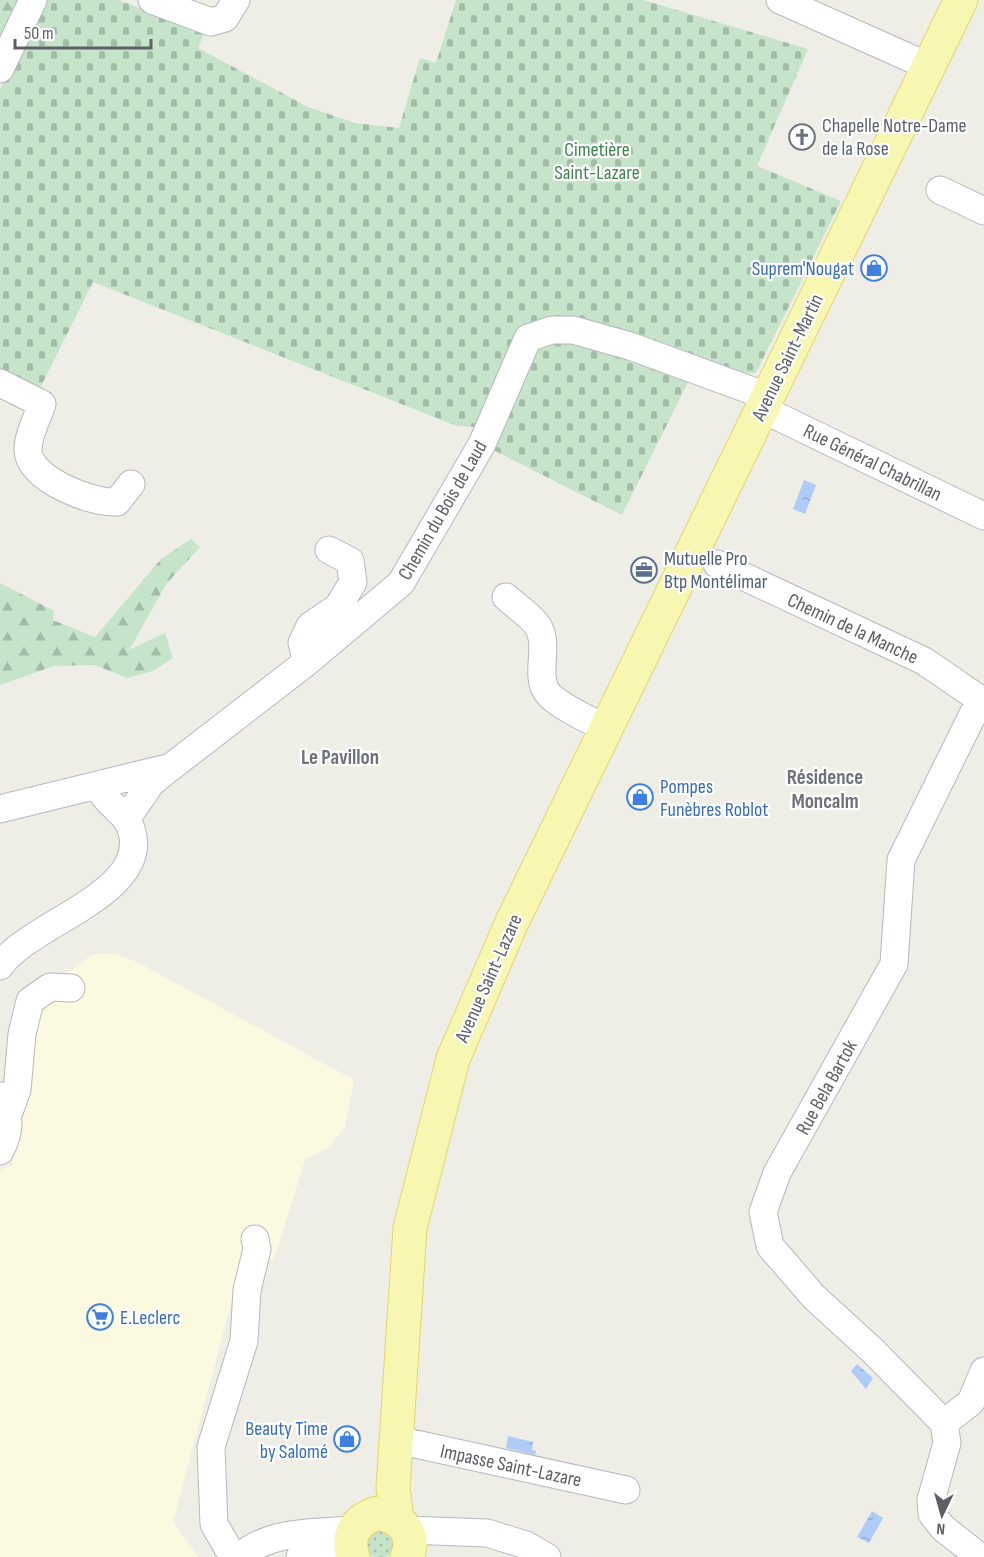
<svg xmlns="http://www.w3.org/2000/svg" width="984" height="1557" font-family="'Sofia Sans Condensed',sans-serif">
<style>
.commercial{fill:#fbf9df}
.grass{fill:url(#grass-dots)}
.forest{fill:url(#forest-firs)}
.cemetery{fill:url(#cemetery-stones)}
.water{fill:url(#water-ripples)}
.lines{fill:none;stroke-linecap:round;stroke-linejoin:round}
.minor-casing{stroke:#b6b7bc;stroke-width:29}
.major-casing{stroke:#e4d569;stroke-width:35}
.minor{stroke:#fff;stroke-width:27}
.major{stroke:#f8f7b2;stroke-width:33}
.labels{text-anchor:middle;stroke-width:4.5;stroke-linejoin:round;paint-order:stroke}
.worship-label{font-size:20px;fill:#5b616d;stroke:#fff;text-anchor:start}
.park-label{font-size:20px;fill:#3e844c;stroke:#fff}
.shop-label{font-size:20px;fill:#366cbe;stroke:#fff;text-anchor:end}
.street-label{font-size:20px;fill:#5e6065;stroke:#fff}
.service-label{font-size:20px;fill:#4e5e75;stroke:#fff;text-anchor:start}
.neighbourhood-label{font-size:21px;font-weight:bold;fill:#6f7277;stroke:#fff}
</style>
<defs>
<pattern id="grass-dots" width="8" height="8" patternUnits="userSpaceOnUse" patternTransform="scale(1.5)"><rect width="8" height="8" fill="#c5e4ca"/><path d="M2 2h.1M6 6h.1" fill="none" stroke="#a3bca8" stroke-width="1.8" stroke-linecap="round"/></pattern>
<pattern id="forest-firs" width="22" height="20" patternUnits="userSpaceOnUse" patternTransform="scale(1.5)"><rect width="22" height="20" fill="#c5e4ca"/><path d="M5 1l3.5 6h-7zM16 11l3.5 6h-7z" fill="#a3bca8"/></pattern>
<pattern id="cemetery-stones" width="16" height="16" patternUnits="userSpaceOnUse" patternTransform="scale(1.5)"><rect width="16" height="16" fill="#c5e4ca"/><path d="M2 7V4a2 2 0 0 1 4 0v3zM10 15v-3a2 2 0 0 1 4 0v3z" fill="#a3bca8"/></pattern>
<pattern id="water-ripples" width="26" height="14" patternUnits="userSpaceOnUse" patternTransform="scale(1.5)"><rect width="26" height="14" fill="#aeccf7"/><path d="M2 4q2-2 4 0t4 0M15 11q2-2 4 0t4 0" fill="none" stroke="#91a9cc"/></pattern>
</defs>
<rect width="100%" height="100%" fill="#efeee6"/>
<path class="commercial" d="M93,954H116L137,962L354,1080L345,1127L330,1146L305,1160L274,1260L244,1255L173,1522L199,1557H0V1170L12,1165L29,1080L41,994Z"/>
<path class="grass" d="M365 1543a15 15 0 1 1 30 0a15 15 0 1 1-30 0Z"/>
<path class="forest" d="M0,0H21L0,44Z
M191,539L200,547L167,583L129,650L165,633L173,658L153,671L127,678L95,665L54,666L0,685V583L54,611L53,620L95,637L161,559Z"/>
<path class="cemetery" d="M47,0H119L204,34L198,48L308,107L355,123L399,128L420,58L436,63L456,0H643L808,49L757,166L841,201L756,373L738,374L562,316L533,324L475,427L457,426L93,282L37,394L0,374V90Z
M561,337L691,376L622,515L489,448L533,353L543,340Z"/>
<path class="water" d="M804,480L816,485L805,514L793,509Z
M857,1364L873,1378L866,1389L851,1371Z
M508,1436L533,1442L532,1450L536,1451L535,1455L506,1448Z
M872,1511L883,1518L869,1543L857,1537Z"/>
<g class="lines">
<g class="minor-casing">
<path id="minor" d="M152,0L211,22L225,18L236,0
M780,0L930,67
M0,69L33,0
M940,190L984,211
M0,383L42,404C38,417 28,435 28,449C27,479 93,504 117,502L131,484
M762,409L984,516
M717,564L924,661L984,702
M506,597C516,606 530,615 537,625C550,643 536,670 545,689C552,704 591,720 606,729
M307,662L302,643L310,626L338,607L353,582L350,561L329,550
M980,700L901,860L894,964L777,1173L763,1212L770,1246L814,1297L872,1350L944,1423L947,1443L931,1500L932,1514L943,1528L980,1557
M0,809L171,767L307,662L401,583L482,444L528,338L552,330H573L630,346L769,397
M127,818L151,783L168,769
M0,966C28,924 149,894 132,832C127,811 105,805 98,785
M9,1112L17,1090L22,1034L30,1001L50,987L71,988
M0,1151C10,1133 11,1115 1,1096
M944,1423L971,1402L984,1371
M397,1436L411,1443L626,1490
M407,1530L487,1533L526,1545L547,1557
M233,1557L214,1524L211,1447L244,1341L247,1290L257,1249L255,1239
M240,1557C269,1530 315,1533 353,1530
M300,1557L352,1555"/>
</g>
<g class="major-casing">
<path id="major" d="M397,1519L393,1488L410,1228L453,1059L512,922L961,0
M353,1557C346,1536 356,1519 378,1513C400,1517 417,1533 407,1557"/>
</g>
<use href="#minor" class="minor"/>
<use href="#major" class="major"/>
</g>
<defs>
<g id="church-ring" transform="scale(1.35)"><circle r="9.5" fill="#fff" stroke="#6b7280" stroke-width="1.5"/><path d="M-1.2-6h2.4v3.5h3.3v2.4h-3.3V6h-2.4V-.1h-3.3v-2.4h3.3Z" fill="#6b7280"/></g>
<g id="shop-ring" transform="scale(1.35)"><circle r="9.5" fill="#fff" stroke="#3f7fe0" stroke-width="1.5"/><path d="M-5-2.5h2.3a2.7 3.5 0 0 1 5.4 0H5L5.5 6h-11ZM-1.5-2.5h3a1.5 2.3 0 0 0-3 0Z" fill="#3f7fe0"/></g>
<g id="office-ring" transform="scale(1.35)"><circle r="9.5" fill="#fff" stroke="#5c6f8a" stroke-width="1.5"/><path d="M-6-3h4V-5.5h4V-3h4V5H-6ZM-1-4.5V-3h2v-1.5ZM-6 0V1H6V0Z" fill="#5c6f8a"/></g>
<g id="supermarket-ring" transform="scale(1.35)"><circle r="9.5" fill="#fff" stroke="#3f7fe0" stroke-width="1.5"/><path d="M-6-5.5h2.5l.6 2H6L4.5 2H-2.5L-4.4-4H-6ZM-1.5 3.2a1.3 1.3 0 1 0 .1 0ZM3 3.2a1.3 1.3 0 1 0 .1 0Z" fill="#3f7fe0"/></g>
</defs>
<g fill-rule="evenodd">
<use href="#church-ring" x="802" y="137"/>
<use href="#shop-ring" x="874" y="268"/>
<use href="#office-ring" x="644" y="570"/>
<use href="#shop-ring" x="640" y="797"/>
<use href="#supermarket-ring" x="100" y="1317"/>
<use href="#shop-ring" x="347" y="1439"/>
</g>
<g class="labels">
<g class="worship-label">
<text x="822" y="132">Chapelle Notre-Dame<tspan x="822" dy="23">de la Rose</tspan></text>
</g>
<g class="park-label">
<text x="597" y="156">Cimetière<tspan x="597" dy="23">Saint-Lazare</tspan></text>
</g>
<g class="shop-label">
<text x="854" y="275">Suprem'Nougat</text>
<text x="660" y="793" text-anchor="start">Pompes<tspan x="660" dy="23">Funèbres Roblot</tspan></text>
<text x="120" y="1324" text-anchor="start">E.Leclerc</text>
<text x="328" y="1435">Beauty Time<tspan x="328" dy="23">by Salomé</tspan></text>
</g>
<g class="street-label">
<text transform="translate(787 357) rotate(-64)" y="7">Avenue Saint-Martin</text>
<text transform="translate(873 462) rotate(26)" y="7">Rue Général Chabrillan</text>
<text transform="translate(442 510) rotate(-60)" y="7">Chemin du Bois de Laud</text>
<text transform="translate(853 628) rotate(25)" y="7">Chemin de la Manche</text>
<text transform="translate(488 978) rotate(-66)" y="7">Avenue Saint-Lazare</text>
<text transform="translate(826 1087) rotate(-61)" y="7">Rue Bela Bartok</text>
<text transform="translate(511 1465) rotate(12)" y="7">Impasse Saint-Lazare</text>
</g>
<g class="service-label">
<text x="664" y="565">Mutuelle Pro<tspan x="664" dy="23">Btp Montélimar</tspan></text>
</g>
<g class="neighbourhood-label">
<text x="340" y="764">Le Pavillon</text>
<text x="825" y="784">Résidence<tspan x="825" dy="24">Moncalm</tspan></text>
</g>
</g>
<g transform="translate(942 1515) rotate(185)" stroke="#ffffff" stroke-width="4.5" paint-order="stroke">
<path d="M0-4.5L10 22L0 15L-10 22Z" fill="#5e6065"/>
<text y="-9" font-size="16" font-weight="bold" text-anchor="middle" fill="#5e6065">N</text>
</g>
<path d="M15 39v9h136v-9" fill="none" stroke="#5e6065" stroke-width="3"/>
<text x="24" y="39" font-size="18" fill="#5e6065" stroke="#ffffff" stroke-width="4.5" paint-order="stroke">50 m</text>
</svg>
